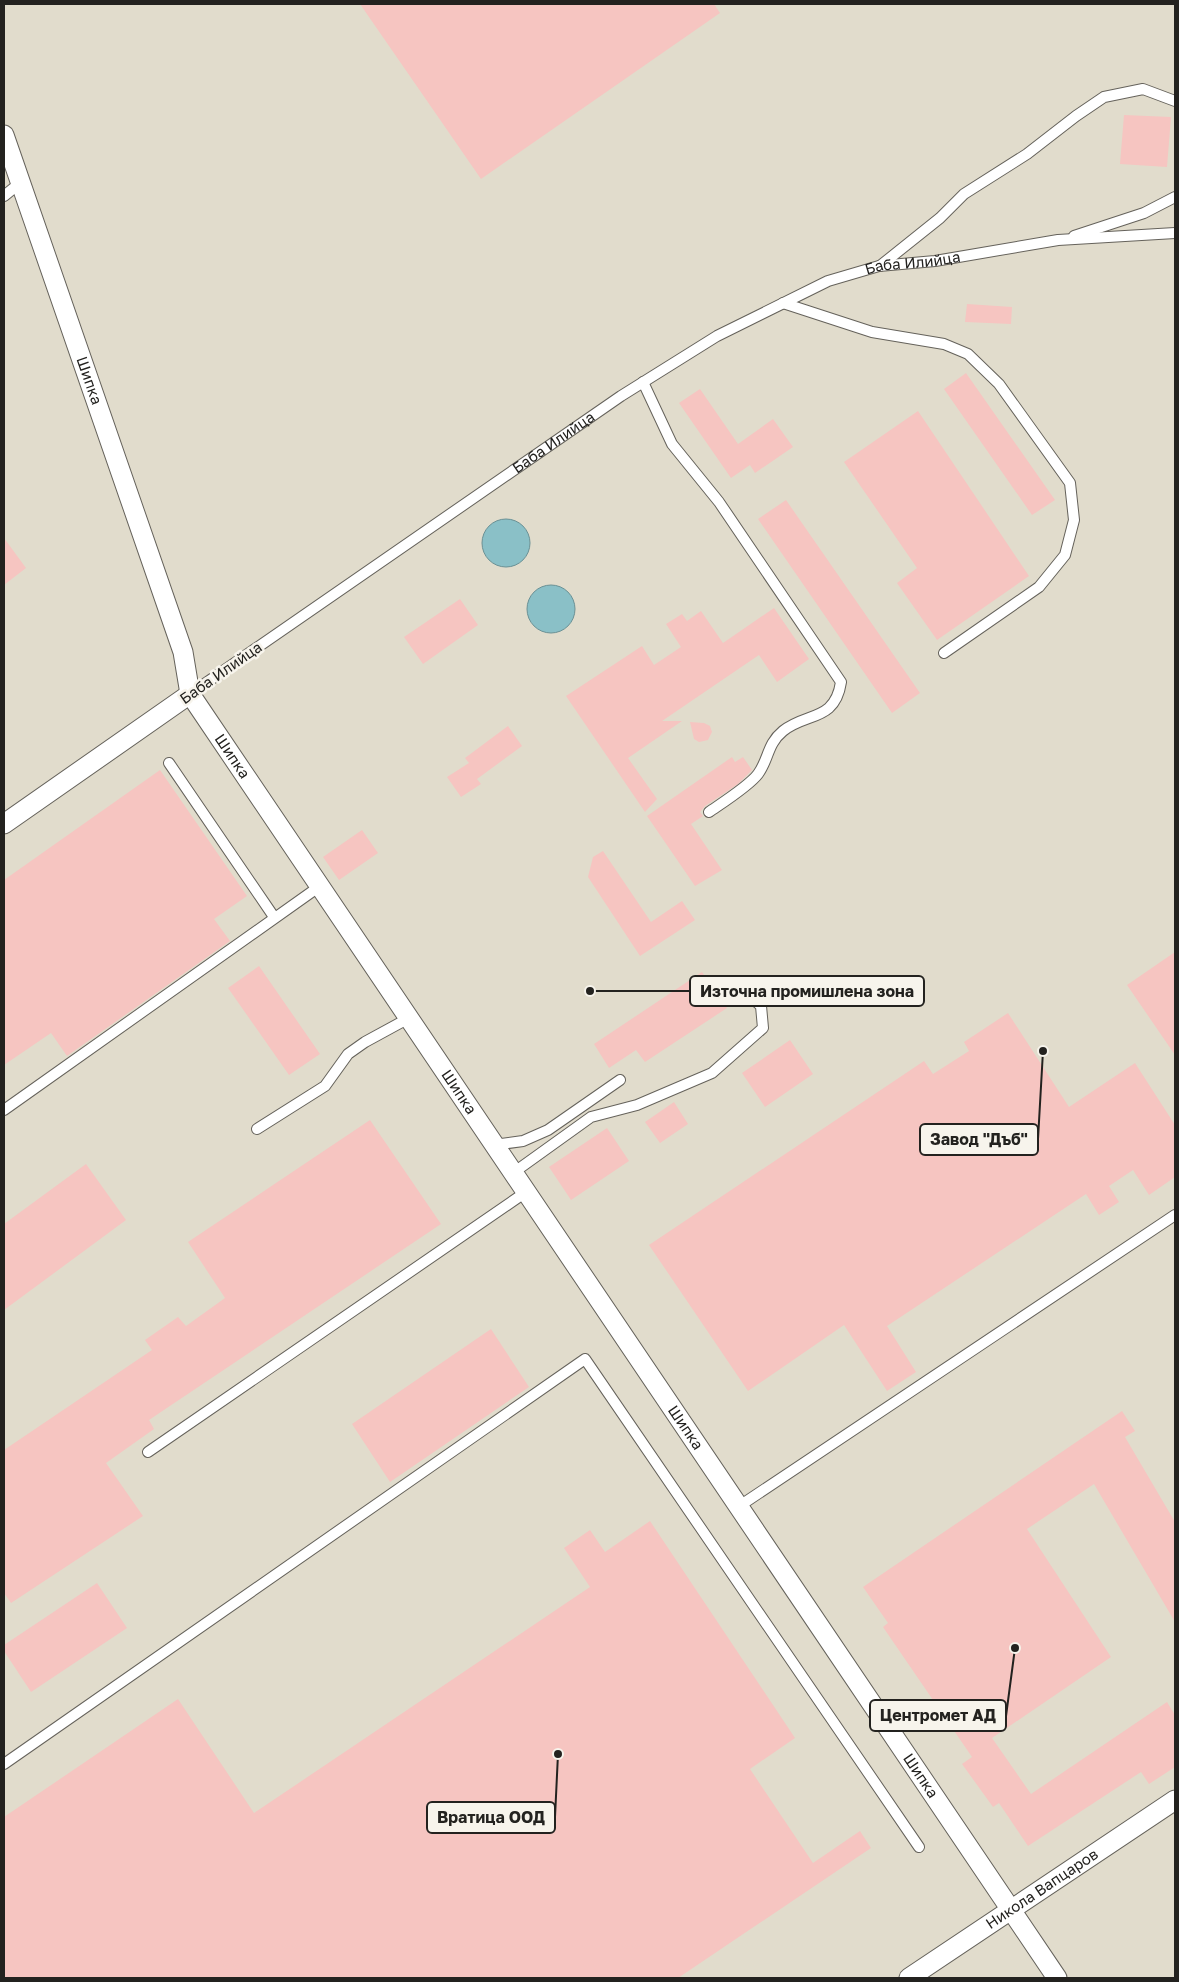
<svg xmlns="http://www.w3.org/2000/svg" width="1179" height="1982" font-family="'Golos Text',sans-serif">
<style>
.built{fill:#e1dccc}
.water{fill:#8ac0c7;stroke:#6b9195}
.building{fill:#f6c5c1}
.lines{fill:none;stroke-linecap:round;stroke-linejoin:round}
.service-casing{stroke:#65625b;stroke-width:12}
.minor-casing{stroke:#65625b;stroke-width:21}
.service{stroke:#fff;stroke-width:10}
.minor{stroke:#fff;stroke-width:19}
.labels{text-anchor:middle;stroke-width:5;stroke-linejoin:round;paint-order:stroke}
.street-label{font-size:15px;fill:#23221f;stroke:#f7f4ec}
.leader{fill:none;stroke:#23221f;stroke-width:2}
.callout-dot{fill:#23221f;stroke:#f7f4ec;stroke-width:2}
.callout{fill:#f7f4ec;stroke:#23221f;stroke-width:2}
.callout-label{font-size:16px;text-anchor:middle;font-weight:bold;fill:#23221f}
</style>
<rect width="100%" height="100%" fill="#eae7df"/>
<path class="built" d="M4,4H1175V1978H4Z"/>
<path class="water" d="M482 543a24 24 0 1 1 48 0a24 24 0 1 1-48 0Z
M527 609a24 24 0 1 1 48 0a24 24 0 1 1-48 0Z"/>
<path class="building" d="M360,4H714L720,13L481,179Z
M1124,115L1171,117L1167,167L1120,164Z
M967,304L1012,307L1011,324L965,322Z
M966,373L1055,500L1032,515L944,389Z
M700,389L738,444L773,419L793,447L755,473L750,465L731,478L679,403Z
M918,411L1029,576L937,640L897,583L917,568L844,462Z
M786,500L920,693L892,713L758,519Z
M4,538L26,568L4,585Z
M460,599L478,625L423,664L404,637Z
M774,608L809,659L777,682L759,655L662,721H682L628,758L657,799L645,812L566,696L642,646L654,665L681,647L666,624L682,614L687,621L701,611L723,643Z
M690,722L704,723L710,726L712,732L708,740L699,742L694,739Z
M508,726L522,746L477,779L481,784L461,797L447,777L469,763L465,758Z
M732,757L735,762L743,757L752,770L738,784L705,806L700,812L703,816L691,824L722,870L695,886L647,816Z
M160,770L247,896L214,919L230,941L67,1056L51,1033L4,1065V880Z
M362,830L378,853L339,880L323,857Z
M603,851L651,922L682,901L695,920L640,956L588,877L593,857Z
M1175,952V1055L1127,985Z
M259,966L320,1054L289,1075L228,988Z
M702,972L727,1008L645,1062L636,1050L609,1068L594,1044Z
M1008,1013L1069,1107L1135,1063L1175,1125V1177L1149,1195L1133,1170L1109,1186L1119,1202L1099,1215L1086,1194L887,1326L916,1372L887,1391L844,1325L748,1391L649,1245L924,1061L933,1074L969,1051L964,1042Z
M790,1040L813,1074L765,1107L742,1073Z
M674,1102L688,1124L660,1143L645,1122Z
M370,1120L441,1224L149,1420L154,1429L106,1463L143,1516L11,1603L4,1593V1450L152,1350L145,1340L178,1317L186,1326L225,1298L188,1242Z
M607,1128L629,1161L571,1200L549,1167Z
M86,1164L126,1220L4,1310V1224Z
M491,1329L529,1387L390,1482L352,1424Z
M1122,1411L1135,1431L1125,1437L1175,1522V1622L1094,1484L1027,1529L1111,1657L992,1738L1031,1794L1167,1702L1175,1715V1767L1149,1784L1141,1772L1028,1846L999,1803L993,1807L962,1764L972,1757L883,1627L888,1623L863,1587Z
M650,1521L795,1738L750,1769L813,1863L860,1831L871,1848L678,1978H4V1817L178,1699L254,1813L590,1587L564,1548L590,1530L605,1552Z
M97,1583L127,1628L31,1692L4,1651V1645Z"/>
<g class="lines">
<g class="service-casing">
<g id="service">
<path d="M4,196L20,183"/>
<path d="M1074,236L1144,213L1175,197"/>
<path d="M880,266L940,218L964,194L1027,154L1076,116L1104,97L1143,89L1175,101"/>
<path d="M783,303L872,332L944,344L968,354L999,384L1070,483L1074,520L1065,555L1039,587L944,653"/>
<path d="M643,382L672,444L719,502L841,682C835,722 806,712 783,731C767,744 769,759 758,774C749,786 722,803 709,812"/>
<path id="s1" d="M190,694L621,396L717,336L828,281L879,266L935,261L1058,240L1175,233"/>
<path d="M169,763L274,917"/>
<path d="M4,1110L320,886"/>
<path d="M257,1129L325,1086L348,1054L365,1042L409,1018"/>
<path d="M494,1145L523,1141L548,1130L620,1080"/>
<path d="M513,1173L591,1117L637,1105L712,1073L763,1028L761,1006L745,992"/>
<path d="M148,1452L526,1192"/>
<path d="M738,1507L1175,1215"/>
<path d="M4,1764L585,1359L919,1847"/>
</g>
</g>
<g class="minor-casing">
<g id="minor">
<path id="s2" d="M4,135L183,652L190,694L1057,1978"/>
<path d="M4,824L190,694"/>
<path id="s3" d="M909,1978L1175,1800"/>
</g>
</g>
<use href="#service" class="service"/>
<use href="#minor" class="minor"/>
</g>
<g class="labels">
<g class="street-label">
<text dy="5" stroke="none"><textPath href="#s1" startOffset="848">Баба Илийца</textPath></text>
<text dy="5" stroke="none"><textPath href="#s2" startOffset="260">Шипка</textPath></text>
<text dy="5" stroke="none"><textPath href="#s1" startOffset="442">Баба Илийца</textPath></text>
<text transform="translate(221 673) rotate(-35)" y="5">Баба Илийца</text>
<text dy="5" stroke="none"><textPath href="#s2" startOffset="665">Шипка</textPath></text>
<text dy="5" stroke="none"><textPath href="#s2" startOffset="1070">Шипка</textPath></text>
<text dy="5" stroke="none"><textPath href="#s2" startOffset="1475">Шипка</textPath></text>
<text dy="5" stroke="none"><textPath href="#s2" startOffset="1895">Шипка</textPath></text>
<text dy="5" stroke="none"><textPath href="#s3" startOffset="160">Никола Вапцаров</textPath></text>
</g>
</g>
<path class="leader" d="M590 991L690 991M1043 1051L1038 1139M1015 1648L1006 1716M558 1754L555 1817"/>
<g class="callout-dot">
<circle cx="590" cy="991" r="5"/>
<circle cx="1043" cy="1051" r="5"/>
<circle cx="1015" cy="1648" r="5"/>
<circle cx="558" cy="1754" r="5"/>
</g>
<g class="callout">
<rect x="690" y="976" width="234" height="30" rx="5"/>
<rect x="920" y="1124" width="118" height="31" rx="5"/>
<rect x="870" y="1700" width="136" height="31" rx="5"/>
<rect x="427" y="1802" width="128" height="31" rx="5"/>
</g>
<g class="callout-label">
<text x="807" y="997">Източна промишлена зона</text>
<text x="979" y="1145">Завод "Дъб"</text>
<text x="938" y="1721">Центромет АД</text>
<text x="491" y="1823">Вратица ООД</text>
</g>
<rect width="1179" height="1982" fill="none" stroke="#23221f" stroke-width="10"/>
</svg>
